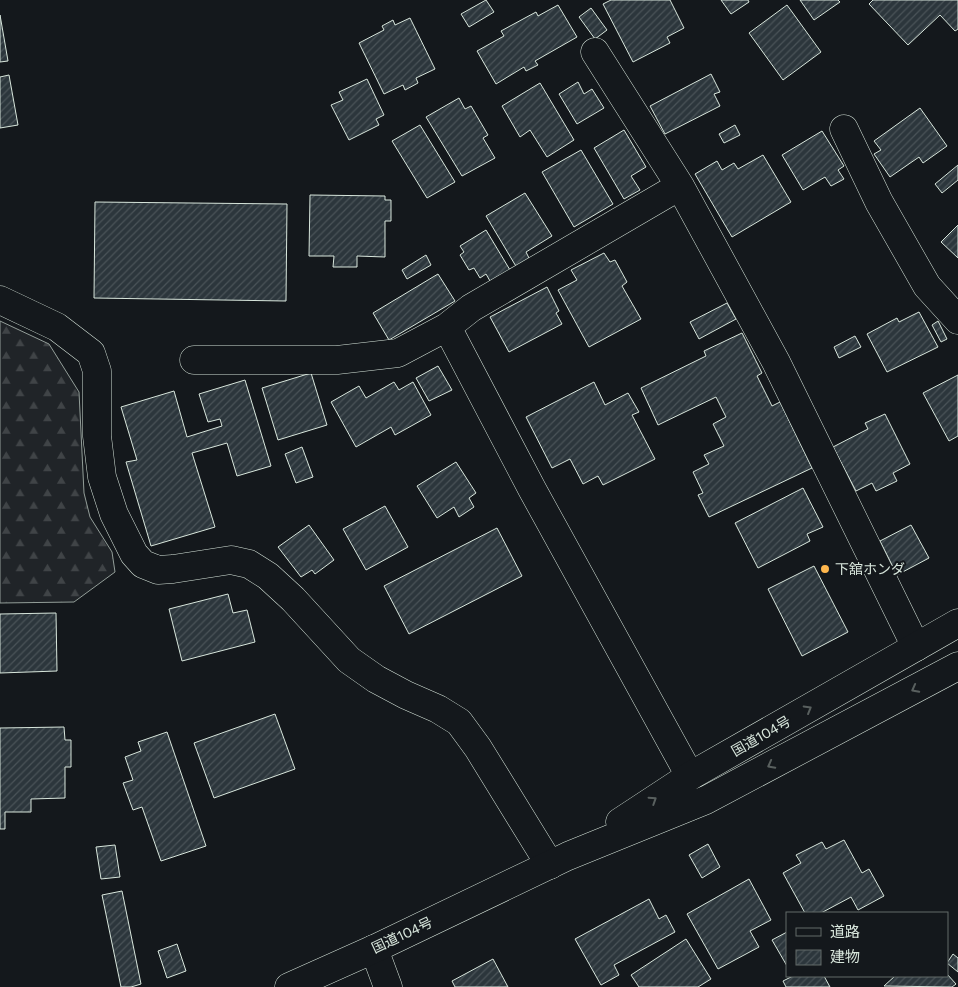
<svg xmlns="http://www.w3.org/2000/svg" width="958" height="987" font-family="Commissioner,'Noto Sans JP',sans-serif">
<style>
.forest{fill:url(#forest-firs);stroke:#939e99}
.building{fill:url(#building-hatch);stroke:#d8e6dc}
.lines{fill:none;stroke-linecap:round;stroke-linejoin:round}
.minor-casing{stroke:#d8e6dc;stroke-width:29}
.trunk-casing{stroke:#d8e6dc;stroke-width:29}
.minor{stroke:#14181c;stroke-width:28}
.trunk{stroke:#14181c;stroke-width:28}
.oneway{stroke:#59605f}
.poi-dot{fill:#ffb74d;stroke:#14181c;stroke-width:2}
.labels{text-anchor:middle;stroke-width:4;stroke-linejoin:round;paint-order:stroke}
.poi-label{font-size:14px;fill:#d8e6dc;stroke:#14181c;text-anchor:start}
.street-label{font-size:14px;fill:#d8e6dc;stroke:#14181c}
</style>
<defs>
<pattern id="forest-firs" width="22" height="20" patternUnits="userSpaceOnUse" patternTransform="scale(1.25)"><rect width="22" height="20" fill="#202428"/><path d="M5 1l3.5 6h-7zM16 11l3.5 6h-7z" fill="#404447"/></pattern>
<pattern id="building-hatch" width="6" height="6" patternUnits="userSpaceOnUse" patternTransform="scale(1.25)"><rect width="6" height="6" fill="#2c363c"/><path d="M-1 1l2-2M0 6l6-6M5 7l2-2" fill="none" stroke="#4a5358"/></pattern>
</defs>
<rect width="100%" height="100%" fill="#14181c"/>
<path class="forest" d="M0,321L49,344L79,392L84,493L90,517L112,552L115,572L74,602L0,603Z"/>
<path class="building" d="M486,0L494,12L469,27L461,14Z
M611,0H670L684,28L667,37L670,43L633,62L603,4Z
M721,0H748L749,2L731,14Z
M800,0H838L840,2L814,20Z
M873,0H958V29L955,31L940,15L908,45L869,4Z
M558,5L577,37L535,61L538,65L526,71L524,67L496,84L477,51L504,36L501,31L536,12L538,16Z
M787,5L821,52L783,80L749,33Z
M591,8L607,30L595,39L579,17Z
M0,15L8,61L0,62Z
M410,18L435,69L416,78L418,83L405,90L403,85L384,94L359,43L384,30L382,26L393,20L395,25Z
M711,74L720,92L714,94L720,106L665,134L650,106Z
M9,75L18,125L0,128V77Z
M367,79L384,115L376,119L379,125L349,140L331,105L343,100L339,92Z
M578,82L584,94L592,89L604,108L577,124L559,94Z
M540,83L574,140L547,157L530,130L520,137L502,106Z
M459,98L465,109L471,106L488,135L483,138L495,158L462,176L426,117Z
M920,108L947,146L923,163L919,157L890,177L874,154L881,150L874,141Z
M420,125L455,182L427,198L392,141Z
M735,125L740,135L724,143L719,134Z
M624,130L646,167L631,176L640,190L624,199L594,148Z
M822,131L844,166L838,170L844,179L831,186L825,177L803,190L782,155Z
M581,150L613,204L574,227L542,172Z
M763,155L791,202L732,237L695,174L717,161L722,170L734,163L738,169Z
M958,165V180L942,193L935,184Z
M525,193L552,236L526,252L530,260L517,268L486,216Z
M310,195L385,196V200H391V221H385V257L357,256V267H333L334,256H309Z
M95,202L287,204L286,301L94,298Z
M958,225V258L941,242Z
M486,230L510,270L490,281L486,274L480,278L474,268L469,270L460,255L464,252L460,246Z
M604,253L610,262L615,260L627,282L622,286L641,319L589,347L558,290L577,280L571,270Z
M426,255L431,265L407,279L402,270Z
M438,274L455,301L389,340L373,313Z
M547,287L559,311L556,313L562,324L509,352L490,317Z
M727,303L736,319L699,339L690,322Z
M919,312L938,347L887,372L867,334L897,318L899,322Z
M938,321L947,339L941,342L932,325Z
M742,333L762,373L757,376L772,406L780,402L812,468L709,517L698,495L703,493L693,472L709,464L704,455L724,446L713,424L726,417L716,397L658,425L641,388L706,356L704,351Z
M855,336L861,347L839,358L834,347Z
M438,366L452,390L429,401L416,378Z
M311,373L327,425L278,440L262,388Z
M958,375V436L949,441L923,393Z
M245,380L271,466L237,476L227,443L192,453L215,527L151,546L126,462L137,460L121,407L174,391L187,437L222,426L220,419L208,422L199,394Z
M394,382L399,390L413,382L431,415L395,435L391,427L356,447L331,402L359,386L366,398Z
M594,382L605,405L628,393L639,412L632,415L655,459L603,485L598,476L583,484L570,459L552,468L526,417Z
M885,414L910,464L893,473L897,481L876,491L872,483L856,491L833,447L868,429L865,423Z
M302,447L313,477L296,483L285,454Z
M456,462L476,493L469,498L474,507L459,517L454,507L437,518L417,486Z
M803,488L823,527L807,534L810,541L758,568L735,523Z
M385,506L408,547L366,570L343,529Z
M309,525L334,560L315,574L312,570L301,577L278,547Z
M911,525L929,558L897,575L880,541Z
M497,528L522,576L409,634L384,586Z
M814,566L848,632L802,656L768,589Z
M228,594L233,613L247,610L255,642L182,661L169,609Z
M56,613L57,671L0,673V614Z
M275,714L295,769L214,798L194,743Z
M64,727L65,740H71V767H65V798L31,799V812H5V829H0V728Z
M167,732L206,846L161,861L142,807L133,810L123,783L133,780L125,757L141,751L138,742Z
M844,840L862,873L869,869L884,896L858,910L851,897L821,913H805L783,873L801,863L796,855L822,842L826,849Z
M708,844L720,867L702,878L689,855Z
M115,845L120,877L101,879L96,847Z
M749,879L771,920L750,931L759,947L718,969L687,914Z
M122,891L141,984L131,987H121L102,895Z
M649,899L659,919L666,915L675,932L614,965L619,975L601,985L575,939Z
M787,932V966L772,940Z
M686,939L711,979L698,987H639L631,975Z
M177,944L186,971L167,978L158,951Z
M953,954L958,958V972L947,963Z
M493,959L508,987H455L452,981Z
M947,974L956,984L952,987L884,986L895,976H947Z
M793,976H824L830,987H786L783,981Z"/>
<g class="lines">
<g class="minor-casing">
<path id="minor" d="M595,52L680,186L776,362L916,647
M844,129L879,202L927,286L958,320
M0,300L57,327L91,353L97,371V436L102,477L114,514L134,554L143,564L158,570L173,569L231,560L249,564L268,576L293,599L349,660L376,679L406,695L438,709L459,722L478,748L550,865
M447,327L471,308L680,186
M194,360H337L398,353L447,327L532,489L690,776
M374,949L388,987"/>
</g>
<g class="trunk-casing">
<path id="trunk" d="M620,822L690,776L958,623
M289,987L374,949L568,856L706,800L958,666"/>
</g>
<use href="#minor" class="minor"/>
<use href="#trunk" class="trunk"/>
</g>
<defs><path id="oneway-chevron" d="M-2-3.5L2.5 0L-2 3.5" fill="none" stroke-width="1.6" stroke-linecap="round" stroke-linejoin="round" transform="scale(1.25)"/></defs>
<g class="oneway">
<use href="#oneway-chevron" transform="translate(915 689) rotate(152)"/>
<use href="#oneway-chevron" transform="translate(808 709) rotate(-30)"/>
<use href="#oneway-chevron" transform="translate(771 765) rotate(152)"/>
<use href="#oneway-chevron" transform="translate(653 800) rotate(-33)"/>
</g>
<circle class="poi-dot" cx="825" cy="569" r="5"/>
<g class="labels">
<g class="poi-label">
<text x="835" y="574">下舘ホンダ</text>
</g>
<g class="street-label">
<text transform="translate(761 736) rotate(-30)" y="5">国道104号</text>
<text transform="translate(402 935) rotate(-25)" y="5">国道104号</text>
</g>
</g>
<rect x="786" y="912" width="162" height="65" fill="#14181c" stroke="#626a69"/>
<rect x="796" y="928" width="25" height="8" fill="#14181c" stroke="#626a69"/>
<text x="830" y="937" font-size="15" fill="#d8e6dc">道路</text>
<rect x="796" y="950" width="25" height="15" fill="url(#building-hatch)" stroke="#626a69"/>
<text x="830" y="962" font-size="15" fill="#d8e6dc">建物</text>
</svg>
